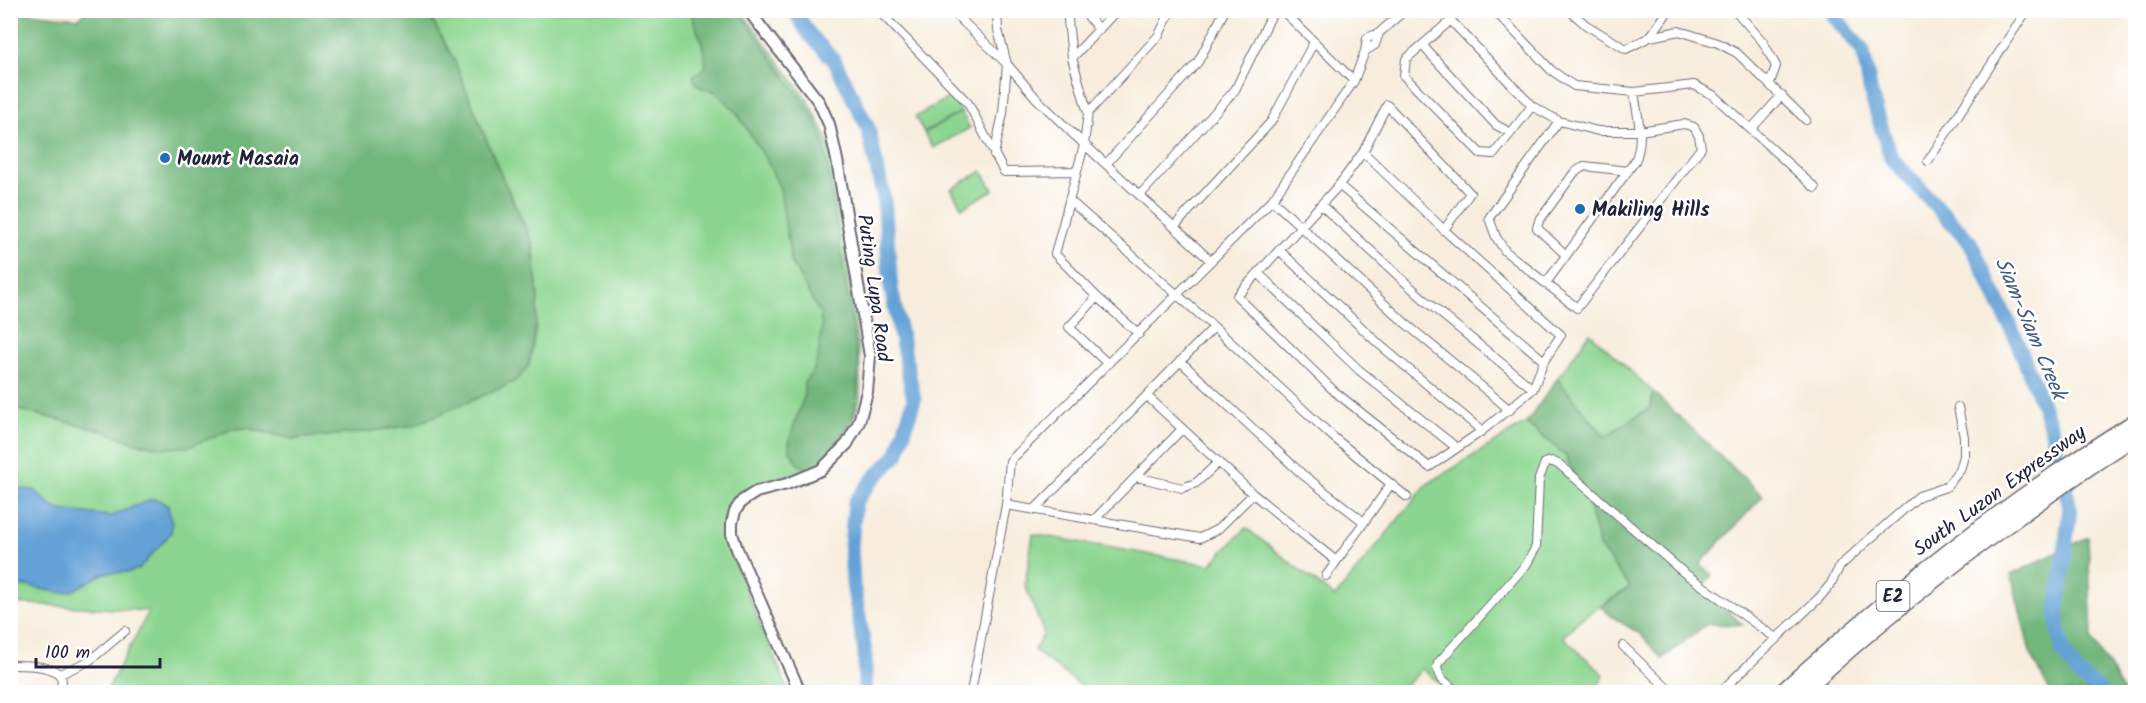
<svg xmlns="http://www.w3.org/2000/svg" width="2146" height="703" font-family="Kalam,sans-serif">
<style>
.green{fill:#8cd590;stroke:#577c66;stroke-width:1.5}
.forest{fill:#71b67a;stroke:#4a6c5a;stroke-width:1.5}
.water{fill:#64a1d6;stroke:#436288;stroke-width:1.5}
.lines{fill:none;stroke-linecap:round;stroke-linejoin:round}
.river{stroke:#64a1d6;stroke-width:15}
.minor-casing{stroke:#6d6974;stroke-width:10}
.tertiary-casing{stroke:#6d6974;stroke-width:14}
.motorway-casing{stroke:#6d6974;stroke-width:18}
.minor{stroke:#fff;stroke-width:8}
.tertiary{stroke:#fff;stroke-width:10}
.motorway{stroke:#fff;stroke-width:15}
.poi-dot{fill:#1f6fb2;stroke:#fff;stroke-width:2}
.labels{text-anchor:middle;stroke-width:5;stroke-linejoin:round;paint-order:stroke}
.shield{fill:#fff;stroke:#646476;stroke-width:1.5}
.shield-label{font-size:18px;font-weight:bold;fill:#22223b}
.poi-label{font-size:20px;font-weight:bold;fill:#22223b;stroke:#fff;text-anchor:start}
.street-label{font-size:20px;fill:#22223b;stroke:#fff}
.water-label{font-size:21px;font-style:italic;fill:#405b81;stroke:#fff}
</style>
<rect width="100%" height="100%" fill="#fff"/>
<filter id="ink" filterUnits="userSpaceOnUse"><feTurbulence type="fractalNoise" baseFrequency=".0167" numOctaves="2"/><feDisplacementMap in="SourceGraphic" scale="12" xChannelSelector="R" yChannelSelector="G"/><feConvolveMatrix kernelMatrix="1 2 1 2 8 2 1 2 1" color-interpolation-filters="sRGB"/></filter>
<filter id="wash" filterUnits="userSpaceOnUse"><feTurbulence type="fractalNoise" baseFrequency=".008" numOctaves="4" result="noise"/><feDisplacementMap in="SourceGraphic" scale="24" xChannelSelector="R" yChannelSelector="G"/><feGaussianBlur stdDeviation="1.35" result="paint"/><feColorMatrix in="noise" values="0 0 0 0 0 0 0 0 0 0 0 0 0 0 0 0 0 1.4 0 .05"/><feComposite in="paint" operator="in"/></filter>
<g filter="url(#wash)">
<rect width="100%" height="100%" fill="#f8eddd"/>
<path class="green" d="M427,11H742L809,102L828,140L840,200L860,364V400L850,428L819,468L767,480L740,493L726,512L723,536L789,692H106L149,611L11,603L10,404L20,410L108,432L135,443L187,447L232,429L247,428L293,439L357,433L414,425L529,365L538,298L533,244L497,166L454,60Z
M952,96L961,112L924,132L915,117Z
M961,112L970,128L933,148L924,133Z
M982,171L993,190L962,208L951,189Z
M1590,333L1653,392L1651,407L1605,437L1557,379Z
M1526,423L1565,455L1589,507L1599,546L1630,587L1579,620L1563,637L1604,675L1595,692H1451L1422,669L1400,692H1089L1034,650L1044,634L1025,585L1033,534L1210,565L1246,528L1335,597L1426,485Z"/>
<path class="forest" d="M86,11H427L454,60L497,166L533,244L538,298L535,332L529,365L518,379L503,387L414,425L357,433L293,439L247,428L232,429L188,447L164,448L135,443L108,432L20,410L11,404V11L79,18Z
M693,11H739L813,115L824,142L858,363L857,396L851,424L818,467L812,470L799,465L790,451L789,443L791,434L804,397V383L814,369L818,356L822,327L820,314L791,262L780,189L766,159L734,109L714,91L700,87L694,81V75L706,67L702,43L692,16Z
M1557,379L1605,437L1651,407L1653,392L1763,496L1700,564L1712,575L1702,587L1743,625L1707,624L1662,659L1640,634L1611,616L1601,607L1630,587L1599,546L1589,507L1565,455L1526,423Z
M2088,537L2092,639L2124,692H2050L2030,652L2011,575Z"/>
<path class="water" d="M11,488L34,490L53,507L60,510L111,516L152,499L161,501L168,506L172,525L171,533L139,569L129,572L104,573L72,591L60,593L28,586L11,587Z"/>
<g class="lines">
<path class="river" d="M794,10L809,34L834,60L868,128L884,199L891,288L914,400L897,455L873,479L855,502L851,546L853,584L865,652V692
M1829,10L1863,51L1871,94L1891,158L1970,242L2014,334L2051,427L2070,508L2057,616L2062,650L2077,673L2101,692"/>
</g>
</g>
<g filter="url(#ink)">
<g class="lines">
<g class="minor-casing">
<path id="minor" d="M878,10L968,103L1004,172L1077,171
M951,10L1007,64L1036,98L1071,132L1211,261
M1067,10L1072,58L1088,113L1084,145L1055,254L1097,297L1139,334
M1083,10L1099,30
M1282,10L1354,81
M1441,10L1532,106L1559,121L1598,131H1640L1684,124L1694,127L1699,136L1701,148L1577,308L1505,251L1496,237L1489,218L1559,121
M1494,10L1551,70L1574,86L1634,92L1694,85L1713,95L1815,188
M1569,10L1586,25L1626,49L1650,37L1679,31L1718,43L1737,53L1806,120
M1735,10L1763,42L1776,66L1770,83
M1450,21L1406,59L1404,76L1480,153L1494,154L1532,106
M1650,37L1669,10
M1422,45L1496,125L1511,133
M1365,51L1375,45L1379,33
M1072,58L1117,10
M1088,113L1159,35L1171,10
M1752,128L1782,95
M1363,152L1444,230L1561,335L1544,361L1533,389L1482,431L1429,467L1334,391L1237,296L1339,185L1363,152L1387,105L1470,193L1444,230
M994,155L1003,113L1007,64L998,30L997,10
M1928,161L2027,10
M1106,164L1198,62L1225,10
M1339,185L1544,361
M1140,195L1235,90L1274,10
M1069,200L1214,327L1332,436L1407,497
M1272,200L1405,323L1510,410
M1321,205L1428,303L1533,389
M1174,227L1271,122L1314,42
M1279,250L1380,345L1482,431
M1566,255L1537,228L1539,221L1574,173L1584,166L1628,171
M1258,273L1359,370L1457,448
M1546,283L1635,161C1645,139 1637,115 1634,92
M1097,297L1069,327L1108,364
M1180,361L1302,474L1364,522
M1147,396L1253,494L1335,560
M1137,477L1182,488L1196,483L1219,462
M1006,505L1010,461L1272,200L1354,81L1365,51L1367,38L1379,33L1405,10
M1034,510L1214,327
M1094,520L1182,429
M1326,576L1391,484
M1623,646L1671,692
M10,665C23,665 62,664 62,682C62,687 58,690 54,692
M60,674L89,661L125,631
M971,692L1006,505L1200,538L1218,529L1253,494
M1457,692L1442,679L1437,668L1438,663L1526,565L1536,547L1539,479L1545,463L1551,461L1560,465L1683,572L1777,639
M1720,692L1819,598L1830,585L1840,566L1863,545L1919,496L1946,487L1960,470L1964,456V437L1958,407"/>
</g>
<g class="tertiary-casing">
<path id="tertiary" d="M748,10L819,102L829,124L837,160L870,356L867,392L859,422L847,444L821,470L787,484L756,492L742,501L735,511L732,523V534L737,549L800,692"/>
</g>
<g class="motorway-casing">
<path id="motorway" d="M1782,692C1892,592 2009,500 2136,421
M1802,692C1905,597 2018,513 2136,436"/>
</g>
<use href="#minor" class="minor"/>
<use href="#tertiary" class="tertiary"/>
<use href="#motorway" class="motorway"/>
</g>
</g>
<g class="poi-dot">
<circle cx="165" cy="158" r="6"/>
<circle cx="1580" cy="209" r="6"/>
</g>
<g class="labels">
<rect class="shield" x="1876.5" y="581" width="33" height="30" rx="4.5"/>
<g class="shield-label">
<text x="1893" y="602">E2</text>
</g>
<g class="poi-label">
<text x="177" y="165">Mount Masaia</text>
<text x="1592" y="216">Makiling Hills</text>
</g>
<g class="street-label">
<text transform="translate(875 288) rotate(82)" y="7">Puting Lupa Road</text>
<text transform="translate(1999 490) rotate(-36)" y="7">South Luzon Expressway</text>
</g>
<g class="water-label">
<text transform="translate(2031 328) rotate(67)" y="7">Siam-Siam Creek</text>
</g>
</g>
<rect width="2146" height="703" fill="none" stroke="#fff" stroke-width="36"/>
<path d="M36 658v9h124v-9" fill="none" stroke="#22223b" stroke-width="3"/>
<text x="45" y="658" font-size="18" fill="#22223b" stroke="#ffffff" stroke-width="4.5" paint-order="stroke">100 m</text>
</svg>
